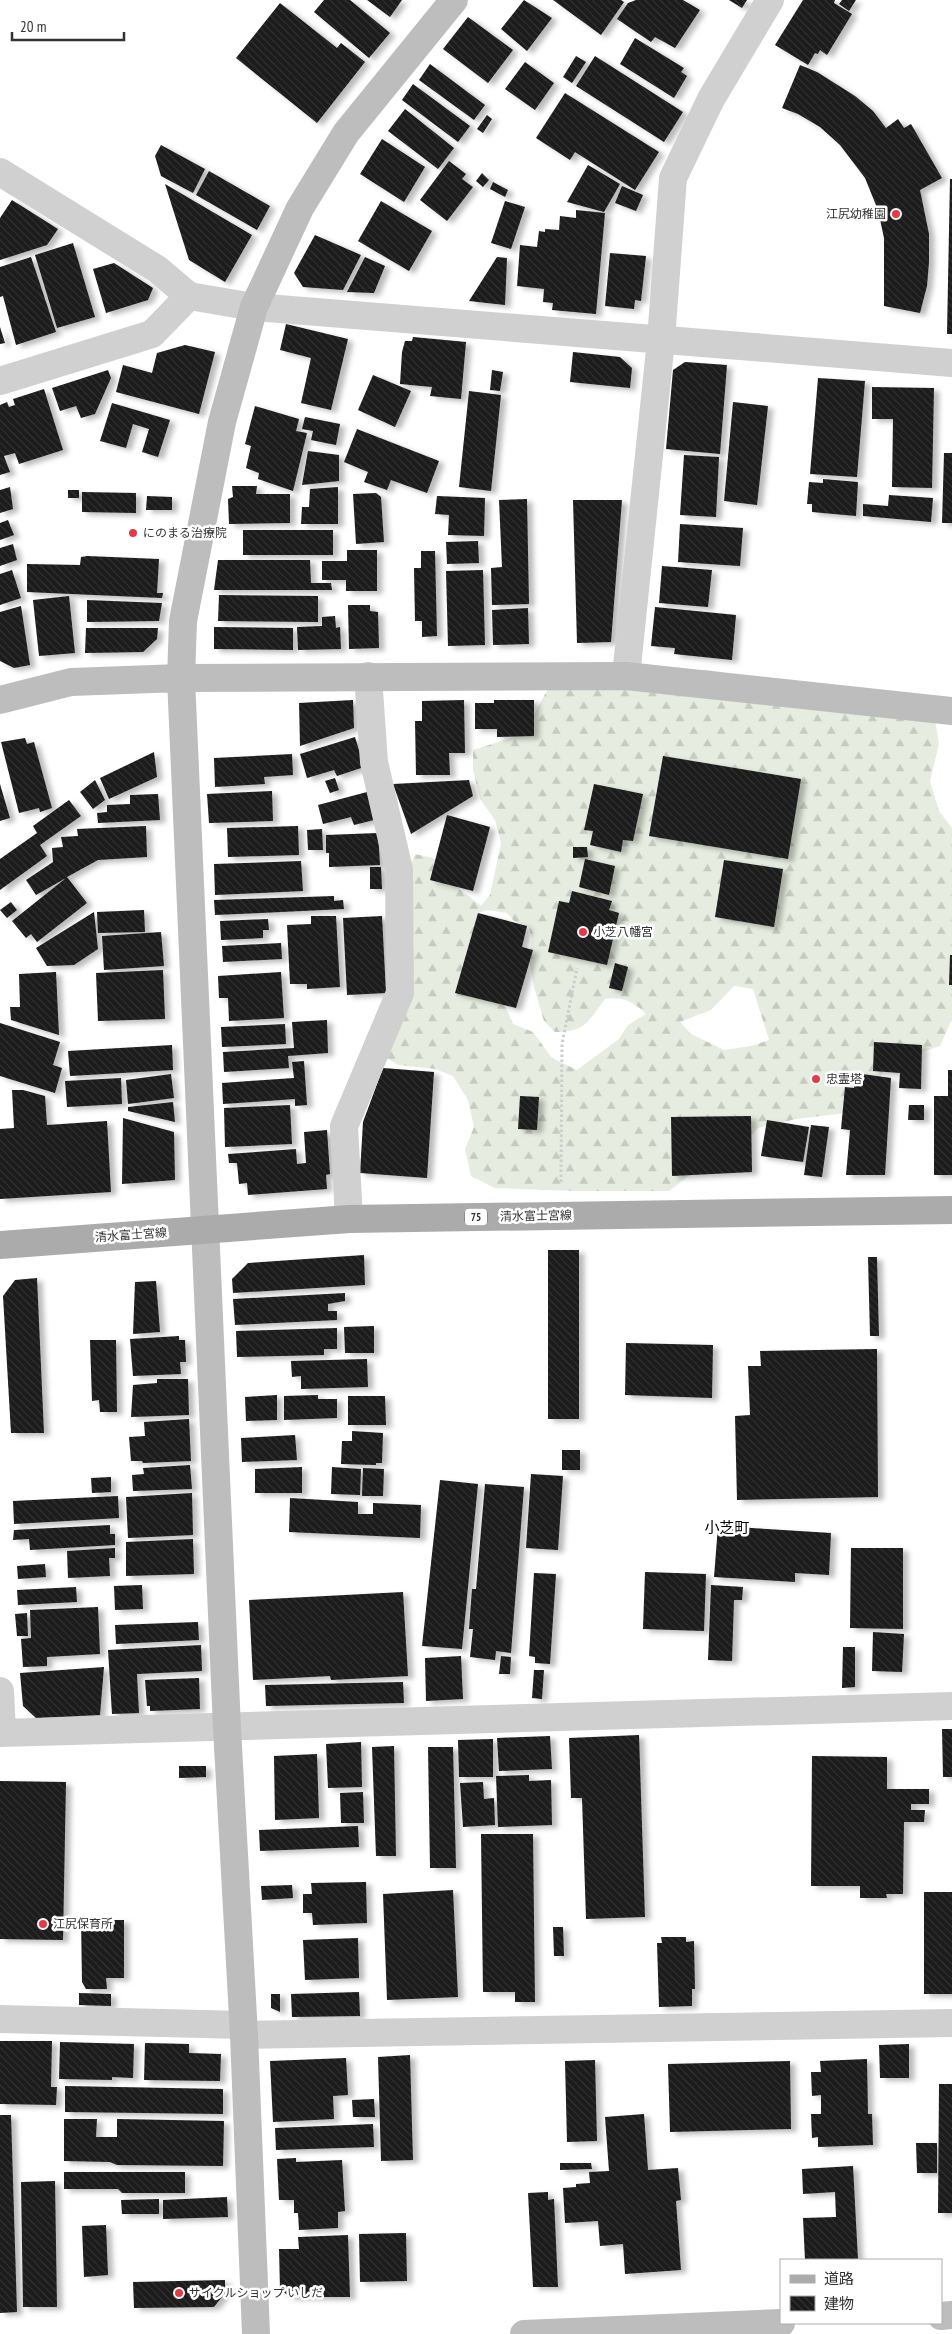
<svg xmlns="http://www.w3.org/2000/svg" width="952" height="2334" font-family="'PT Sans Narrow','Noto Sans JP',sans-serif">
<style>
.forest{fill:url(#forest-firs);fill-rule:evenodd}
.building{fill:url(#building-back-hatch);filter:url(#shadow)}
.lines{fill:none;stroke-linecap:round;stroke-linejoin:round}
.path{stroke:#cdcdcd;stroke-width:3;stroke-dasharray:2.5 2.5;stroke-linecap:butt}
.street{stroke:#d0d0d0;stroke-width:28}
.secondary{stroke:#bdbdbd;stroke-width:28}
.primary{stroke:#ababab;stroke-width:28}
.poi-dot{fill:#e63946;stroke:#fff;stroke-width:2}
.labels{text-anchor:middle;stroke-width:5;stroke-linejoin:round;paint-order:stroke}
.shield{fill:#fff;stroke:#707070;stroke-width:1}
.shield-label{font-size:11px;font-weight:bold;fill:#333}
.poi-label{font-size:12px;fill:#333;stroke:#fff;text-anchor:start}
.street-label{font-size:12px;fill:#333;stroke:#fff}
.quarter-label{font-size:15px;fill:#000;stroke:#fff}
</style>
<defs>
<pattern id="forest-firs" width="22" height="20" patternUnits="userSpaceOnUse" patternTransform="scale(1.25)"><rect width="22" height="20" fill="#e6ecdf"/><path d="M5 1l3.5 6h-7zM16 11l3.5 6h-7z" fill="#c6cbc0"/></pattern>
<pattern id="building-back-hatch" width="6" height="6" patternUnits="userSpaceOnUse" patternTransform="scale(1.25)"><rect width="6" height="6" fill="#1a1a1a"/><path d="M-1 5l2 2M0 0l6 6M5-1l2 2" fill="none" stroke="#333"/></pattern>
<filter id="shadow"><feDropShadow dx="5.5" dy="3" stdDeviation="2.5" flood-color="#0004"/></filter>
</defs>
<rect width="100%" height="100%" fill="#fff"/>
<path class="forest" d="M645,667L715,671L934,714L939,744L930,781L939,811L952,828V1019L940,1046L913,1055L889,1057L876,1087L854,1112L796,1119L758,1128L737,1150L699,1168L669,1191H575L495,1188L471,1176L465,1149L474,1127L468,1100L453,1076L435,1069L398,1065L385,1057L409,980L414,943L406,878L415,854L433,858L449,870L456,886L481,906L490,895L501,843L495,820L480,799L473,770V750L523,734L554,678ZM487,910L507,913L514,921L529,927L532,939L529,959L534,987L544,1021L555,1032C585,1032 588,1022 605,999C623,996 634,1002 646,1014L628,1025L619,1039L577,1070L552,1058L533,1032L513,1024L503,1001L470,948L478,913ZM734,986L753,989L769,1040L751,1046L724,1050L691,1034L680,1022L711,1010Z"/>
<path class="building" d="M324,0H350L390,33L369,58L314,12Z
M367,0H402L390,17Z
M524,0L552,18L527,51L501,29Z
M553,0H621L624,2L601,35Z
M636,0H683L700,10L675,48L655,37L651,42L617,19L628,3Z
M729,0H747L742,8Z
M803,0H835L834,3L852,14L827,55L820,50L818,54L815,53L808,65L775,45Z
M842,0H856L849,11L839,4Z
M280,3L337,48L341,43L365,62L317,123L236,58Z
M468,17L513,50L488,83L443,49Z
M635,38L684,68L681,72L687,76L674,98L620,64Z
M576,56L586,62L572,83L563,77Z
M595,56L683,112L664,142L576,86Z
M525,62L554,83L535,110L505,89Z
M430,64L485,105L474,120L419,80Z
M800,65L817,72L855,96L873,111L886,128L898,119L904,128L911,124L942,178L920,190L929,234V262L927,286L920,313L884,306V238L878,210L865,178L840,145L820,127L798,114L782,108Z
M413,84L470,126L458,142L402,100Z
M565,93L659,152L635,190L575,152L570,160L536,138Z
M405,109L454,148L438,169L388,131Z
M487,115L492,119L483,133L477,129Z
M382,139L425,167L404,202L360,174Z
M161,145L205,169L193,193L161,176L155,156Z
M449,161L466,174L462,179L473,187L447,221L420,200Z
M588,165L620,184L604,212L567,202Z
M209,171L270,206L257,230L196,195Z
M482,173L489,180L483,187L476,181Z
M950,179H952V334H947Z
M493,182L508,190L505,197L490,189Z
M165,184L252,235L225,282L189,260Z
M622,186L643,195L636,211L615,203Z
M12,200L58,229L47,245L0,260V218Z
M381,201L432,231L409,271L358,241Z
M505,201L525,207L511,249L491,243Z
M576,210L605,213L596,314L552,310L553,303L543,302L544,289L517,286L520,245L537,247L539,231L545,232V229L559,230L560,216L576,218Z
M315,235L361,255L343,290L303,287L294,273Z
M73,243L95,317L57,328L35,255Z
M610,253L646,256L641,301L635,300L634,309L605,306Z
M31,257L56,332L16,345L3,296L0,297V267Z
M365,257L385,266L374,293L347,292Z
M497,257L507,258L505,305L469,301Z
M114,263L153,288L148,300L106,313L93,269Z
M286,324L348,339L331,410L301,403L311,358L280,350Z
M0,327L5,343L0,344Z
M413,337L466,342L461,399L430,396L432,387L400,384L402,352L405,341H412Z
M185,345L215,352L199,414L116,392L123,365L152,373L157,353Z
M573,352L620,357L632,368L630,388L570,382Z
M685,362L727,365L720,454L666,449L673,370Z
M108,370L111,378L95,414L81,418L76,406L60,411L52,388Z
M492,370L503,372L500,391L490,390Z
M373,375L411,391L395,427L358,410Z
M818,378L865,381L857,477L810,474Z
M872,387L934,388L932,488L892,487L893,419H872Z
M44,389L63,450L19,464L15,453L4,456L10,472L0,475V405L7,402L9,407L15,405L13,399Z
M469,391L501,395L491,491L459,487Z
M733,402L768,406L757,505L724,501Z
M112,403L170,420L158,457L142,452L149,429L133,424L126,448L100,441Z
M255,406L299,419L296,431L307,433L293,491L258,479L259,473L246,468L251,446L245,444Z
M305,417L340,424L336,445L311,440L313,431L302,429Z
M357,429L439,461L427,493L391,480L387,490L364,482L368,472L344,462Z
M308,451L339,455V481L302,485Z
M944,453H952V523H942Z
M684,455L719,457L716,517L680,515Z
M823,479L858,482L856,516L812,512V504H807L809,482L823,483Z
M232,486H257L256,494H290V523L229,524L228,499L233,497Z
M10,487L13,509L0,513V490Z
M338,487V524H301L302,507H309L310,489Z
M68,490H79V498H68Z
M82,492L136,493V513L82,512Z
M376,493L381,497L384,542L356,544L353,494Z
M889,495L933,498L931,522L863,516V504L888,506Z
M147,496L172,497V510H146Z
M437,496L485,498L484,536L448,535L449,515L435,514Z
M527,499L529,604L492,605L491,568L502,567L499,500Z
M573,500H622L611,642L577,643Z
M8,520L14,535L0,540V523Z
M680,524L743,528L740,566L678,562Z
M243,530H333V555H243Z
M478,541L479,563L447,564L446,542Z
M13,544L17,560L0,566V548Z
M347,550H377V591H346V580H322V561H347Z
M421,551H435L437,636L422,637V621H415L414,568H421Z
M87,556L159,559L157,593H163L162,598L27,592V564L80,565L81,557Z
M218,560H310L311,583H331L332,590H214Z
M662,566L712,570L708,607L659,603Z
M12,570L21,598L0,605V574Z
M483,570L485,645L448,646L446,571Z
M219,595L318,596V622L218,621Z
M69,596L75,653L39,656L33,600Z
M87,600L162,603L159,621L87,622Z
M348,605H370V611L378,612L379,648L349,649Z
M21,606L30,665L14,668L0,661V612Z
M655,607L736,615L732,660L674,654L675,648L651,646Z
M528,608L529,644L493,645L492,610Z
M335,616L336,628L340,627L341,649L298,650L297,627L322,626V617Z
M214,627L293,628V650L214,649Z
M86,628H158L157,639L143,652L85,653Z
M353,700L354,728L300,746L299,703Z
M464,700L465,753H449L450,775H416L415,721H422V701Z
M494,700H534V736L497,737V729H475V703H494Z
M355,737L364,767L337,776L334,770L307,778L300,754Z
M25,738L27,744L34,742L52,808L40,812L39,808L19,813L1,742Z
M154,752L157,777L109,799L100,778Z
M292,754L293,775L264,777L265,784L215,787L214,758Z
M663,756L801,779L788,859L649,836Z
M335,778L339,790L330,793L325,781Z
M95,780L105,800L93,809L80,792Z
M469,780L473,796L411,834L393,784Z
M0,784L10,818L0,821Z
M594,784L643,794L633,841L623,840L621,852L590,845L593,831L584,830Z
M272,791L273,821L209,823L207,794Z
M367,792L374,820L354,825L351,817L323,824L318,805Z
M158,794L160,820L98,823L97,813L107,812V805L130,804V795Z
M69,800L81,816L40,845L47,856L0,890V859L37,833L33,826Z
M447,815L490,827L473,891L430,880Z
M146,826L147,857L98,860L67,877L87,903L37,942L31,934L26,938L12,921L66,878L36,895L26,880L53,862L52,848L63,847L61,837L78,836L77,829Z
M298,826L299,855L228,857L227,828Z
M322,829L323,850H308L307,830Z
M378,833L380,865L329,867V853H326V835Z
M573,847H587L588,857L573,858Z
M585,859L615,866L609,895L579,887Z
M724,860L783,869L774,927L715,917Z
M301,861L303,891L215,895L214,864Z
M370,867H381L382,889H370Z
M572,891L612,901L609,910L619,913L607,965L548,952L559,901L569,903Z
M334,896V901L343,900L344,909L215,915L214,900Z
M11,902L17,910L7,918L0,910Z
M144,910L145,932L98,933L97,912Z
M94,912L98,949L74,965L47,966L36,948Z
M478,913L527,926L522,947L533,950L516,1008L455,993Z
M311,916H336L340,987L307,989V984H290L287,925L311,924Z
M382,916L386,993L347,995L343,918Z
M268,919L269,930H263V938L221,940L220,921Z
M161,932L164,966L104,970L102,936Z
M281,943L282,959L223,962L222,946Z
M950,955H952V985H949Z
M615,963L628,967L622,991L609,988Z
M163,970L165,1019L98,1021L96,973Z
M56,972L59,1035L11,1020L10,1007H20L19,974Z
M281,972L284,1018L229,1021L228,998H219L218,976Z
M327,1020L328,1053L288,1056L289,1068L224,1072L223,1052L294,1048L292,1022Z
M0,1023L60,1042L53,1065L62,1068L55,1093L0,1076Z
M285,1024L286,1044L222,1047L221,1027Z
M874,1042L922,1045L921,1089L899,1088L900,1073L873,1071Z
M172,1045L173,1070L70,1076L68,1051Z
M304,1061L307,1105L295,1106V1099L223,1104L222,1083L294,1078L292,1062Z
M383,1068L434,1072L427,1178L360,1173L363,1122Z
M948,1070H952V1175H934V1096H948Z
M855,1073L891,1078L885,1175H846L850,1130L841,1129L845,1087L854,1088Z
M171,1074L174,1098L128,1104L126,1080Z
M121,1078L122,1104L67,1107L65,1081Z
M12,1090H23L45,1096L47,1125L107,1121L111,1192L0,1199V1129L14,1128Z
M520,1096L539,1097L537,1130L518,1129Z
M173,1102L175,1122L128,1111V1107Z
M290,1105L292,1144L225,1147L224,1108Z
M909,1105H924V1120H908Z
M751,1116L752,1172L672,1176L671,1117Z
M123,1118L174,1132L175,1180L122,1184Z
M767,1120L809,1127L803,1162L761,1156Z
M811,1125L829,1127L822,1177L804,1175Z
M327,1130L330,1174L326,1175L327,1189L248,1195L247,1183L239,1184L237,1163H229L228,1154L296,1149L297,1164L306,1163L304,1132Z
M548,1250H579V1419H548Z
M364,1255L365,1285L233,1293L232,1279L248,1263Z
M868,1257H877L879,1336H870Z
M37,1278L44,1433H11L3,1296L15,1280Z
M156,1281L160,1332L133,1334L135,1282Z
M345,1293V1301L328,1304V1311H337V1320L235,1325L233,1299Z
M374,1326V1353H345L344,1327Z
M337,1328V1349H324V1355L237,1357L236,1331Z
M179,1336V1340H185L186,1362H180L181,1374L133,1376L130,1339Z
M90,1340H116L117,1412H100L99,1400L92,1401Z
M626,1343L713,1345L712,1398L625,1395Z
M877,1349L878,1497L737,1500L735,1416L750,1415L748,1366H761L760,1351Z
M367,1359L368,1387L301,1389V1376L292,1377L291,1361Z
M157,1379H188L189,1415L131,1417L133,1385L157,1383Z
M277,1395V1420L246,1421L245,1397Z
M318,1395V1399H337V1418L284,1420V1396Z
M348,1396H385L386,1425H348Z
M189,1419L191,1461L143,1463L142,1461H131L129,1437L145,1436L144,1422Z
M352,1431L383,1433L382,1463H376V1465L341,1464L342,1441H352Z
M295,1435L297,1460L242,1462L241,1438Z
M562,1450H580V1470H562Z
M190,1465L192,1489L133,1491L132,1475L144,1474L143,1468Z
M302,1467V1493H255V1469Z
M332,1467L361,1469L360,1495L331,1494Z
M363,1468L384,1469L383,1496H362Z
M531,1474L563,1476L558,1550L526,1548Z
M111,1477V1492L92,1493L91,1478Z
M440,1480L478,1484L462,1649L422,1646Z
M485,1484L524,1487L511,1653L496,1651L495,1660L470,1657L473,1629H469L472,1589H476Z
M192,1493L193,1535L128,1538L126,1497Z
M118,1496L119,1518L14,1524L13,1501Z
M290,1498L358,1502V1514H373V1503L421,1505L420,1538L289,1532Z
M110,1525V1534H115V1545L30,1550L29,1539L13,1540L14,1530Z
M718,1526L831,1533L829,1575L795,1573V1582L714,1577Z
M193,1539L194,1574L126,1576V1542Z
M115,1548V1558H109L110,1576L68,1578L67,1551Z
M851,1548H903V1629L850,1628Z
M45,1564L46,1577L18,1579L17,1566Z
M645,1572L706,1574L704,1631L643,1629Z
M534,1573L556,1574L550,1664L535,1663V1657L529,1656Z
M142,1585L143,1609L115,1610L114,1586Z
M711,1585L743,1587L742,1600H734L732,1661L708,1660Z
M76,1587L77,1602L18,1605L17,1590Z
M403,1592L408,1676L331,1680L330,1676L253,1680L249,1600Z
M98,1607L100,1654L47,1657V1666L23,1667L21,1639L31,1638L30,1610Z
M27,1613L28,1636H17L15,1614Z
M198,1622L199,1640L116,1644L115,1625Z
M873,1632L904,1634L902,1672L872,1671Z
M201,1645L202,1671L137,1674L139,1713L112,1714L108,1650Z
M843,1647H855V1687L842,1688Z
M461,1656L463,1699L426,1701L425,1658Z
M501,1656L511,1657L510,1674H499Z
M104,1667L100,1715L36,1718L23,1706L20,1673Z
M534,1670H544L542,1699L532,1698Z
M199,1678L200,1709L150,1711V1706H147L145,1680Z
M403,1682L404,1703L266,1706L265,1685Z
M942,1729H952V1777H943Z
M639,1735L645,1917L586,1919L582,1798H571L569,1738Z
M550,1736L552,1769L499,1771L497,1738Z
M493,1739V1777H459L458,1740Z
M361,1742L362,1787L328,1788L326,1744Z
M394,1746L396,1856H376L372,1747Z
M428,1747H453L456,1868H430Z
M317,1754L319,1818L275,1820L274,1756Z
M812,1756L887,1757V1789H929V1804H911V1810H925L924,1822H904L903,1894H886L887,1898H860V1886H811Z
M179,1766H206V1777L179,1778Z
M529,1775V1781L551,1780L552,1825L498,1827L496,1776Z
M0,1781L66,1782L63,1940L0,1939Z
M483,1782L484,1799L494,1798L495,1825L463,1827L460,1783Z
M363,1792L364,1823H341L340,1793Z
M358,1826L359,1847L260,1851L259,1830Z
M481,1834H533L535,2002H515V1992H483Z
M366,1882L367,1923L313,1925L312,1913H303V1894H312L311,1883Z
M292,1885L293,1898L262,1900L261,1886Z
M453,1890L458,1997L387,2000L383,1894Z
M924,1892H952V1994H924Z
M81,1920H124V1978H106L107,1989H86L82,1982Z
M553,1927H563L564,1956H554Z
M661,1937H686V1942L694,1941L695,1989H692V2006L659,2007L657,1943H662Z
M358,1938L359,1978L305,1980L303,1940Z
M359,1992L360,2016L292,2017L291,1994Z
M79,1993L111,1994V2006L79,2005Z
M271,1994H280V2012L271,2008Z
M0,2041H52L51,2087H57L56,2105L0,2104Z
M60,2042L134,2044L133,2078L112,2077V2080L59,2079Z
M145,2043L189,2044V2053L221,2054L220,2081L144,2080Z
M909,2044V2078H880L879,2045Z
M410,2055L413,2160L381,2161L378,2057Z
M346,2058L348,2095L333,2096L334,2119L273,2122L270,2061Z
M867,2059L868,2114H872L873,2145L818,2147V2137L812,2138L811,2114H821V2095L812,2096L811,2072H821L820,2061Z
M595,2060L597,2141L567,2142L565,2061Z
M790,2061L791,2129L670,2132L668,2064Z
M939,2084H952V2213H938Z
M65,2086L223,2089V2114L65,2112Z
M374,2099L375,2117H353L352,2100Z
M644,2114L648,2170L678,2168L681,2200L676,2201L681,2270L625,2274L623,2244L600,2246L598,2221L565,2223L563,2188L576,2187V2184L590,2183L589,2172L609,2171L605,2117Z
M0,2115H11L17,2312L0,2313Z
M64,2119H97L96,2137H117V2119L224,2121L223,2166L117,2165L110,2162L64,2161Z
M373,2124L374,2147L276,2150L275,2128Z
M916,2143H937V2173H917Z
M296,2158V2162L342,2160L345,2211L338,2212V2228L299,2230L298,2213H294V2200H279L277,2159Z
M560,2163H591L592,2169L560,2170Z
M853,2166L858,2260H805L803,2218L836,2217L835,2192L803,2194L802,2169Z
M64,2172H185V2193H122L118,2189H64Z
M55,2181L57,2307H23L21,2182Z
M548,2192V2200L554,2199L558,2287H533L528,2193Z
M227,2197L228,2217L163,2219V2200Z
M159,2199V2214H122L121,2200Z
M106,2225L108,2275L84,2277L82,2226Z
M406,2233L407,2281L360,2282L359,2234Z
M348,2235L350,2297H291L280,2290L279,2249H299L298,2237Z
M225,2280V2293L214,2307L134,2308L133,2282Z"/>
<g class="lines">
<path class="path" d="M561,1182L562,1044L577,968"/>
<path class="street" d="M0,172L157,269L189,296L254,307L952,363
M0,381L152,334L189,296
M626,676L661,340L673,178L711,99L770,0
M349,1219L344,1126L400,993L399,870L374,762L368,676
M0,1691L2,1733
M0,1733L952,1706
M0,2019L243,2025
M244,2035L952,2023"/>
<path class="secondary" d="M0,700L71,682L181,678L626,676L952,711
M941,2316L952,2315
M256,2334L244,2035L227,1728L181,678L183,621L222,422L254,307L300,208L346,133L454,0
M524,2334L781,2323"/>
<path class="primary" d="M0,1245L349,1219L952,1210"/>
</g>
<g class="poi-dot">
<circle cx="896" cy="214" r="5"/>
<circle cx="133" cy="533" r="5"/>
<circle cx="583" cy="932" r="5"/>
<circle cx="816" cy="1079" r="5"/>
<circle cx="43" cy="1924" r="5"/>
<circle cx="179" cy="2293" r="5"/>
</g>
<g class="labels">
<rect class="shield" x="465" y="1208.5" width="22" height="17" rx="4"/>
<g class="shield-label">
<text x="476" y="1221">75</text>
</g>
<g class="poi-label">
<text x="886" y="218" text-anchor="end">江尻幼稚園</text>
<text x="143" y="537">にのまる治療院</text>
<text x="593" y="936">小芝八幡宮</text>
<text x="826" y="1083">忠霊塔</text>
<text x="53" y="1928">江尻保育所</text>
<text x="189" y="2297">サイクルショップ いしだ</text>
</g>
<g class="street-label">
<text transform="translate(536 1216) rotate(-1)" y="4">清水富士宮線</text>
<text transform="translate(131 1235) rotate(-4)" y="4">清水富士宮線</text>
</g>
<g class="quarter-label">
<text x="727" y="1533">小芝町</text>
</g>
</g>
<rect x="780" y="2259" width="162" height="65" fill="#ffffff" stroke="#adadad"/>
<rect x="790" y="2275" width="25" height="8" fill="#ababab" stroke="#adadad"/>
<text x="824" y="2284" font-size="15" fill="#333333">道路</text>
<rect x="790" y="2296" width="25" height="15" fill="url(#building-back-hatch)" stroke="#adadad"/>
<text x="824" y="2309" font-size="15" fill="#333333">建物</text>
<path d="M12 32v8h112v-8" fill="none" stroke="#333333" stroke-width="2.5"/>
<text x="20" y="32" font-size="15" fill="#333333" stroke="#ffffff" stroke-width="4" paint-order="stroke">20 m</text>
</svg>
